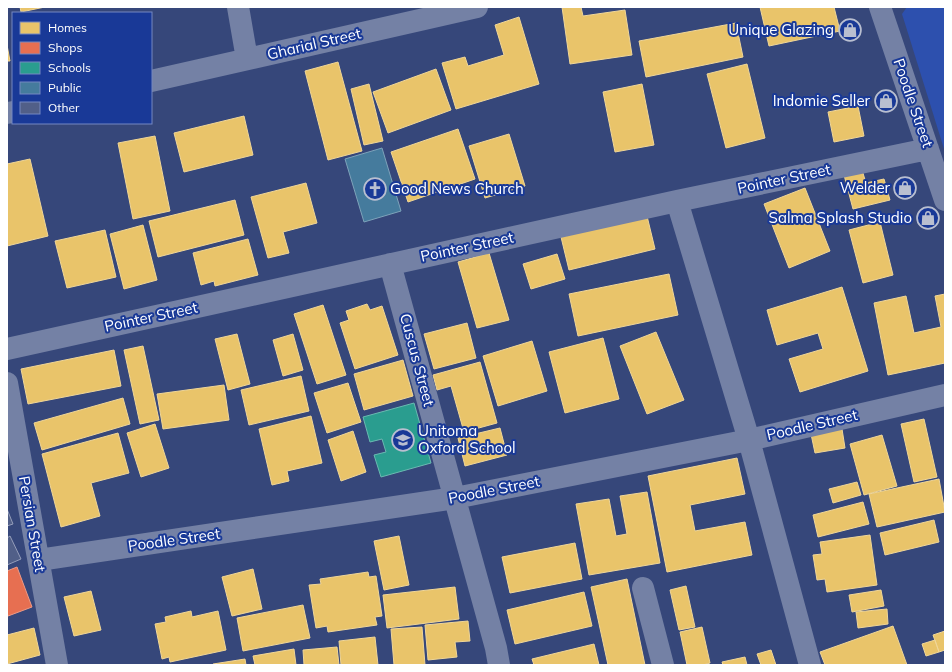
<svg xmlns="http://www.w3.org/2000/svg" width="952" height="672" font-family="Mulish,sans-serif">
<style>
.green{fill:#2d50ae}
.homes{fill:#e9c46a;stroke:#f0d697}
.shops{fill:#e76f51;stroke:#ee9a85}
.schools{fill:#2a9d8f;stroke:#6abab1}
.public{fill:#457b9d;stroke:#7da3ba}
.building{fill:#515f88;stroke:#949dba}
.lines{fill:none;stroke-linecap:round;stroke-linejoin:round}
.minor{stroke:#7481a5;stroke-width:22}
.labels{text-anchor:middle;stroke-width:4;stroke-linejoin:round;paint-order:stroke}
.poi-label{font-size:15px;fill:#fff;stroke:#193997;text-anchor:end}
.street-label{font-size:15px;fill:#fff;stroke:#193997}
</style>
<rect width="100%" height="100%" fill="#36477a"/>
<path class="green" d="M907,7H945V152L902,14Z"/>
<path class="homes" d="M20,7H45L21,12Z
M562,7H581L583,16L625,10L632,55L570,64Z
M760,7H834L840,31L769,46Z
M519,17L539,84L456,109L442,63L465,57L468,66L504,55L495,25Z
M736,23L743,57L646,77L639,41Z
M7,45L10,61H7Z
M338,62L362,151L328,160L305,71Z
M747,64L765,138L726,148L707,74Z
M436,69L451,110L388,133L373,92Z
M369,84L383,141L364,145L351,89Z
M642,84L654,145L615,152L603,92Z
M858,106L864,136L834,142L828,112Z
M244,116L253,155L184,172L174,133Z
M458,129L475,179L408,202L391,152Z
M509,134L525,186L485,198L469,146Z
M155,136L170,211L133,219L118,143Z
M30,159L48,236L7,246V164Z
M862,170L866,183L884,179L890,200L853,209L844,175Z
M306,183L317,223L283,232L289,253L268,258L251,197Z
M805,188L830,251L789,268L764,204Z
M235,200L244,235L158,257L149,221Z
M647,216L655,249L569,270L561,237Z
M880,222L893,275L863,283L849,230Z
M143,225L157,280L124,289L110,234Z
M105,230L116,277L67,288L55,241Z
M248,239L258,275L215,286L214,281L201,285L193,253Z
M489,253L509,320L477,328L458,262Z
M557,254L565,279L531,289L523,264Z
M669,274L678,315L578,336L569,294Z
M842,287L868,371L800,392L789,359L823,349L818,333L777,345L767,310Z
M945,294V363L888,375L874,303L906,296L914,333L941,327L935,296Z
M367,304L370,310L382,306L398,355L355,369L340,323L349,320L346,311Z
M323,305L346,375L317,384L294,314Z
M467,323L476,358L434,369L424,334Z
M656,332L684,400L647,414L620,346Z
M237,334L250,384L228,390L215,339Z
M293,334L303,370L283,376L273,340Z
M603,338L619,399L565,413L549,352Z
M532,341L547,391L498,406L483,356Z
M143,346L159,420L140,424L124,350Z
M114,350L121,386L28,404L21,369Z
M403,360L413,396L364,410L354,374Z
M480,362L497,423L464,432L451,386L437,390L433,375Z
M301,376L309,411L249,425L241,390Z
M348,383L361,422L327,433L314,393Z
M224,385L229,420L163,429L157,394Z
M123,398L130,424L42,450L34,423Z
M311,416L322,463L287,471L289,481L272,485L259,429Z
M924,419L937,477L914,482L901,424Z
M155,424L169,468L141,477L127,433Z
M500,428L507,455L465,466L458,438Z
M842,429L845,448L815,453L811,434Z
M353,431L366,472L341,481L328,440Z
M118,433L129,473L91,483L100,516L61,527L42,454Z
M882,435L897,486L864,495L850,444Z
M737,458L745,494L690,505L695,531L745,522L752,555L667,572L648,476Z
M939,479L945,512L877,527L869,494Z
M857,482L861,495L833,503L829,489Z
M647,492L660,563L589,575L576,504L609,499L616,536L627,534L620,496Z
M863,502L869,524L818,537L813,515Z
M934,520L939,542L885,555L880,533Z
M870,535L877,585L827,592L825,579L817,580L813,555L822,554L820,542Z
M399,536L409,585L384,590L374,541Z
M575,543L582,579L510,593L502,557Z
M253,569L262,609L232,616L222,577Z
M368,572L369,577L376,576L382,616L375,617L377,625L328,632L327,626L316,628L309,585L321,584L320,579Z
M627,579L645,665H608L591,587Z
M686,586L695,627L679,630L670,590Z
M455,587L459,619L387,628L383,595Z
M881,590L884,606L852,612L849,595Z
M91,591L101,630L74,636L64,597Z
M584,592L592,626L515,644L507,610Z
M303,605L310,638L243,651L237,618Z
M887,609L888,624L858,628L856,612Z
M191,611L192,617L218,611L226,650L170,662L169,657L162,659L155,624L166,622L165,617Z
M468,621L470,641L455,642L457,657L428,660L425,625Z
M893,626L907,665H825L820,652Z
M422,627L425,665H394L391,629Z
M702,627L710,663L703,665H687L680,632Z
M34,628L40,655L7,664V635Z
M945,631V650L939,652L933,635Z
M375,637L378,665H341L339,641Z
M935,640L939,652L926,656L922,644Z
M594,644L599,665H534L532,659Z
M337,647L339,665H304L303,650Z
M294,649L296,665H255L253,656Z
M771,650L776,665H761L757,654Z
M745,657L747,665H723L722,662Z
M245,659L246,665H213V664Z"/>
<path class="shops" d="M17,567L32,607L8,616L7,612V571Z"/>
<path class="schools" d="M414,403L431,463L381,477L374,455L386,452L382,439L370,442L363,417Z"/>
<path class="public" d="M382,148L401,211L364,222L345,159Z"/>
<path class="building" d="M7,509L13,524L7,526Z
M10,536L21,559L7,565V538Z"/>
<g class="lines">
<path class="minor" d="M238,7L247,59
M880,7L945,200
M151,81L477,7
M7,113L13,112
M677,201L749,440L810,665
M390,264L496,648L499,665
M7,349L677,201L928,149
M7,383L57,665
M39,560L455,498L749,440L945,395
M643,588L663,665"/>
</g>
<defs>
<g id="shop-ring" transform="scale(1.15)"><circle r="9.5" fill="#193997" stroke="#b9bfd0" stroke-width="1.5"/><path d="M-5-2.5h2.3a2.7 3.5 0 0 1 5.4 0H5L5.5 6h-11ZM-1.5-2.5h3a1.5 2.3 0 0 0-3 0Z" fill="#b9bfd0"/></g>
<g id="church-ring" transform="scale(1.15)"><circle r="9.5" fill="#193997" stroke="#b9bfd0" stroke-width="1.5"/><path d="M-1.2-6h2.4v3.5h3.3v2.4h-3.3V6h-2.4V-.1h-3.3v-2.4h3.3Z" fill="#b9bfd0"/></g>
<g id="school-ring" transform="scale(1.15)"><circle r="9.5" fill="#193997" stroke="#b9bfd0" stroke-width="1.5"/><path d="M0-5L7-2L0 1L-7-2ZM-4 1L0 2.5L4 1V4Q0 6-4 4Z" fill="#b9bfd0"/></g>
</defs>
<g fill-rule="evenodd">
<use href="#shop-ring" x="850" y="30"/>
<use href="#shop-ring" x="886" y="101"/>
<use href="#shop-ring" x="905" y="188"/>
<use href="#church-ring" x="375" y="189"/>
<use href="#shop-ring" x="928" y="218"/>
<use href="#school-ring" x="403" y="440"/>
</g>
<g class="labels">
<g class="poi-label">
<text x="834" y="35">Unique Glazing</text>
<text x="870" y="106">Indomie Seller</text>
<text x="890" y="193">Welder</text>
<text x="390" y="194" text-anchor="start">Good News Church</text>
<text x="912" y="223">Salma Splash Studio</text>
<text x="418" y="436" text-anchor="start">Unitoma<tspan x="418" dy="17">Oxford School</tspan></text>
</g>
<g class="street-label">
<text transform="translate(314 44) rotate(-13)" y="5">Gharial Street</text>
<text transform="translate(913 103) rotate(71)" y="5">Poodle Street</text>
<text transform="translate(784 179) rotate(-12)" y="5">Pointer Street</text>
<text transform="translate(467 247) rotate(-12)" y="5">Pointer Street</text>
<text transform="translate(151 317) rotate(-12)" y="5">Pointer Street</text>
<text transform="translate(417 360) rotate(75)" y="5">Cuscus Street</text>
<text transform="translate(812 425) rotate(-13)" y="5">Poodle Street</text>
<text transform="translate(494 490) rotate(-11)" y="5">Poodle Street</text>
<text transform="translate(32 524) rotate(80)" y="5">Persian Street</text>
<text transform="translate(174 540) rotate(-8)" y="5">Poodle Street</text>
</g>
</g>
<rect width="952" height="672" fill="none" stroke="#ffffff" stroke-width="16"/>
<rect x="12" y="12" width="140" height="112" fill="#193997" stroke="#7588c1"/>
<rect x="20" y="22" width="20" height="12" fill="#e9c46a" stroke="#7588c1"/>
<text x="48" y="32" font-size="12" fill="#ffffff">Homes</text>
<rect x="20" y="42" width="20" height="12" fill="#e76f51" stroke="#7588c1"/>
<text x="48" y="52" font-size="12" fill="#ffffff">Shops</text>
<rect x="20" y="62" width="20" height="12" fill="#2a9d8f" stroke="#7588c1"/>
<text x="48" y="72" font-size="12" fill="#ffffff">Schools</text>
<rect x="20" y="82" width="20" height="12" fill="#457b9d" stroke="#7588c1"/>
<text x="48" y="92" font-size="12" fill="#ffffff">Public</text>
<rect x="20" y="102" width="20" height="12" fill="#515f88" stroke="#7588c1"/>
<text x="48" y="112" font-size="12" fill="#ffffff">Other</text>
</svg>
